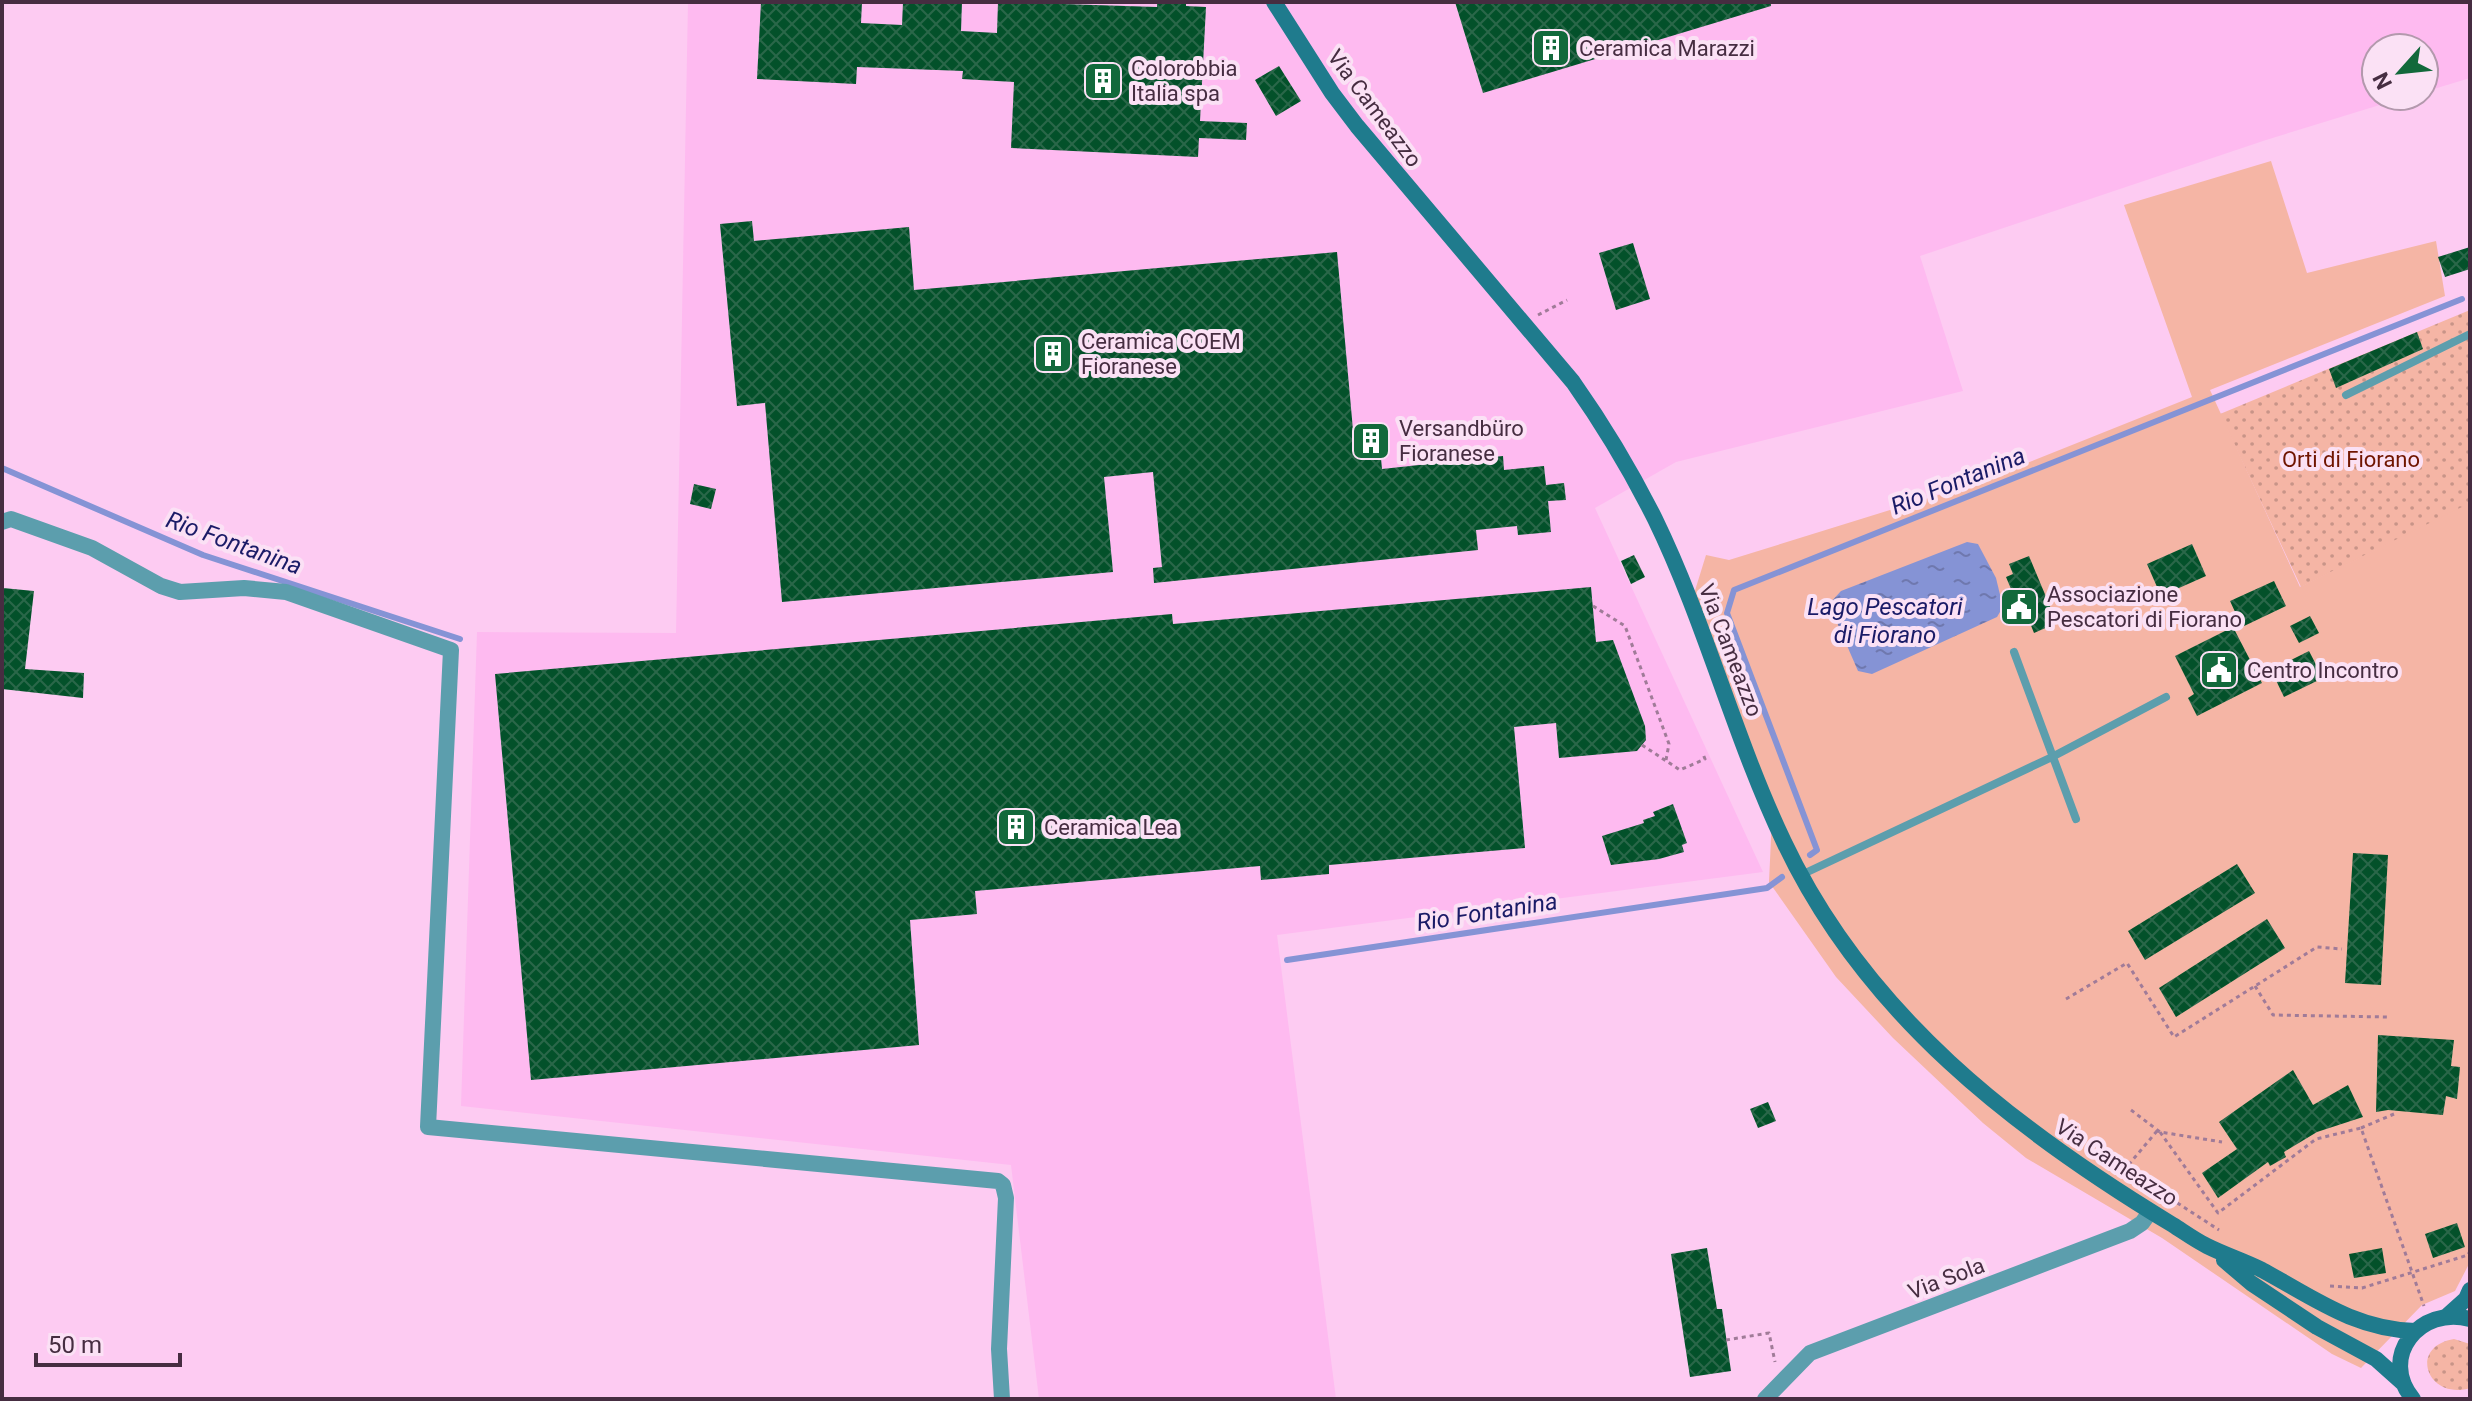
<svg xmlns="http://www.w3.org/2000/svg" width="2472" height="1401" font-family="Roboto,sans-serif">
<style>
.built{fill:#febaf0}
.grass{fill:url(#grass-dots)}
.park{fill:#f5b5a5}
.water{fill:url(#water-ripples)}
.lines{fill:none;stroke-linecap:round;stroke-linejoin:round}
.stream{stroke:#8593d5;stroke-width:6}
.building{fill:url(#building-cross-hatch)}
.path{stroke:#a07b98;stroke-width:3;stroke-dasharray:4 4;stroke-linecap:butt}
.lane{stroke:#5c9ead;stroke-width:8}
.street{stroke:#5c9ead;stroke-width:16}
.secondary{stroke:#1f7b8d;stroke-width:16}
.labels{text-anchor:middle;stroke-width:8;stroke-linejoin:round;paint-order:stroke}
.poi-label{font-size:22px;fill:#462d41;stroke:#fbe1f5;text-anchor:start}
.street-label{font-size:22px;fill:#462d41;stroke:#fbe1f5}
.park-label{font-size:22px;fill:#701500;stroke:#fbe1f5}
.water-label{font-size:24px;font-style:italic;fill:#1a1b67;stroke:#fbe1f5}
</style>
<defs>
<pattern id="grass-dots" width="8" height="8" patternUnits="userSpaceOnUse" patternTransform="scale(2)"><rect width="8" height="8" fill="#f5b5a5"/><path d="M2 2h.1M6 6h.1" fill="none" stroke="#c89488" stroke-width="1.8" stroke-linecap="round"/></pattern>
<pattern id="water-ripples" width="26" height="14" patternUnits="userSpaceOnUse" patternTransform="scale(2)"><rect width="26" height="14" fill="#8593d5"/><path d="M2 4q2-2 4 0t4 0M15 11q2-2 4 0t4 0" fill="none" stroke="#6f78ae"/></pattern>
<pattern id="building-cross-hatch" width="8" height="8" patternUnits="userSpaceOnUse" patternTransform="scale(2)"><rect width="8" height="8" fill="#03512a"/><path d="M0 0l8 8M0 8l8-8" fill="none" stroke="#2a6749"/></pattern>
</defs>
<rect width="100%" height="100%" fill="#fdcbf2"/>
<path class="built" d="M688,2H2470V78L2424,92V48H2376V96H2409L2266,140L1920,256L1963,391L1676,462L1595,508L1763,872L1277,935L1336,1399H1039L1011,1165L461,1106L477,632L676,633Z"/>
<path class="grass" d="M2470,310V504L2301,587L2220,414Z
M2454,1339L2470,1344V1388C2428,1401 2407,1347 2454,1339Z"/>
<path class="park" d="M2271,161L2307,273L2436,241L2445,296L2210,390L2300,587L2470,503V1262L2455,1291L2422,1305L2361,1368L2332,1354L2162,1238L2026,1158L1983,1123L1893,1038L1836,977L1769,882L1772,817L1689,610L1706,555L1729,560L1977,483L2192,397L2124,205Z"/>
<path class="water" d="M1967,542L1978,544L1996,578L2003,607L1997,617L1872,674L1858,671L1829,604L1841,591Z"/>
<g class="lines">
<path class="stream" d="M2,468L203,555L460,639
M1810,855L1817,850L1727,613L1734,590L2462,299
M1287,960L1767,888L1782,877"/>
</g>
<path class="building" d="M761,2H862L861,23L902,25L903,2H962L961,31L997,33L998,2L1157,7V2H1186V6L1206,7L1200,121L1247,123L1246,140L1199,138L1198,157L1011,148L1014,82L962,79L963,71L857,67L856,84L757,79Z
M1455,2H1771V6L1483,93Z
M1279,66L1301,101L1276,116L1255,80Z
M752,221L754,241L909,227L914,290L1337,252L1353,430L1378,427L1382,469L1503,456L1504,470L1544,466L1546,485L1564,483L1566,500L1548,501L1551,532L1518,535L1517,526L1476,530L1478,550L1154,583L1153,568L1162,567L1153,472L1104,477L1113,572L782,602L765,403L737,406L720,224Z
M1633,243L1650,299L1616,310L1599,253Z
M2470,247V269L2445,277L2438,257Z
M2417,332L2423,349L2336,388L2329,369Z
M694,484L716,489L711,509L690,504Z
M2192,544L2206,576L2161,596L2147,564Z
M1634,555L1645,577L1631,584L1621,561Z
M2029,556L2057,623L2034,633L2030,623L2026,625L2006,577L2013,574L2009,564Z
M2274,581L2286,606L2242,627L2230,601Z
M1591,587L1596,642L1613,640L1645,726L1646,740L1637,751L1559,758L1556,723L1514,727L1525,848L1329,865V874L1261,880L1260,866L975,891L977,914L910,920L919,1045L531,1080L495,674L1172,614L1173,624Z
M3,588L34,591L25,669L84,673L83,698L2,689Z
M2310,616L2319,633L2299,643L2290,626Z
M2233,627L2262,683L2197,716L2188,698L2194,694L2175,656Z
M2309,651L2323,678L2284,697L2271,670Z
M1673,804L1687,843L1682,845L1684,852L1659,859L1611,865L1602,836L1644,823L1643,820L1655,816L1653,812Z
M2353,853L2388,855L2381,985L2345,983Z
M2237,864L2255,893L2145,960L2128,931Z
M2267,919L2285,948L2176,1017L2159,988Z
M2378,1035L2454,1040L2451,1066L2460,1067L2457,1099L2446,1096L2443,1115L2388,1110L2376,1112Z
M2293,1070L2313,1105L2348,1085L2363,1117L2317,1132L2284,1152L2286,1157L2270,1166L2268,1162L2218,1198L2202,1173L2237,1149L2219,1122Z
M1768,1102L1776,1121L1758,1128L1750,1109Z
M2457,1223L2465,1247L2433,1258L2425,1234Z
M1707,1248L1717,1309H1722L1731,1371L1690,1377L1671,1254Z
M2382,1248L2386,1273L2354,1278L2349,1254Z"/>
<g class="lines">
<path class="path" d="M1538,315L1567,300
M1593,606L1625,626L1669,744L1666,760
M1642,745L1680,770L1705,759L1703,754
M2255,986L2273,1015L2388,1017
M2066,999L2127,963L2174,1037L2317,947L2342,949
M2131,1110L2160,1132L2222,1142
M2361,1128L2394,1114
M2157,1131L2125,1169L2219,1230
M2160,1132L2218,1213L2316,1139L2361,1128L2424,1306
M2330,1286L2362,1288L2468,1255L2470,1251
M1726,1340L1769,1333L1775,1362"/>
<path class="lane" d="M2346,395L2470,334
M2014,652L2076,819
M1801,875L2052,757L2166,697"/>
<path class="street" d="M2,522L11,519L92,548L161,586L180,592L244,588L286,592L451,650L428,1127L998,1181L1003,1185L1006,1198L999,1349L1002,1399
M1765,1399L1810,1353L2130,1231L2142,1223L2150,1212"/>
<path class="secondary" d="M1274,2L1332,93L1357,126L1573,382C1604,426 1631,471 1655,519C1706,624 1734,737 1784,842C1865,1014 2014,1129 2173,1225C2184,1232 2195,1240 2207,1246C2225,1255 2244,1261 2262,1270C2314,1298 2354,1329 2415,1331
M2224,1260L2251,1283L2317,1327L2376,1359L2404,1384
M2447,1316L2466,1299L2470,1290
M2413,1399C2378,1357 2420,1305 2470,1319"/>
</g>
<defs>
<g id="building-square" transform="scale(2)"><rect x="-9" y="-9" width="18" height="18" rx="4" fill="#12693b" stroke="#fbe1f5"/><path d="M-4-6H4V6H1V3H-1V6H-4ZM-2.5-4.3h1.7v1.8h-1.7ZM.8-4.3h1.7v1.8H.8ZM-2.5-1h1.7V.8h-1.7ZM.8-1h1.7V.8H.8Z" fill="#fff"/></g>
<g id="civic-square" transform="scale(2)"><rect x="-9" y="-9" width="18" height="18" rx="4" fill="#12693b" stroke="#fbe1f5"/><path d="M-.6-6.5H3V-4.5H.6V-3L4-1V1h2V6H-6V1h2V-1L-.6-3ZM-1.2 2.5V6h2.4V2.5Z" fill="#fff"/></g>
</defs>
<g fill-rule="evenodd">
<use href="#building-square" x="1551" y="48"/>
<use href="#building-square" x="1103" y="81"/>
<use href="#building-square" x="1053" y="354"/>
<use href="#building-square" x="1371" y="441"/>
<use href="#civic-square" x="2019" y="607"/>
<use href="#civic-square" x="2219" y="670"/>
<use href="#building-square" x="1016" y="827"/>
</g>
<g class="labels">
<g class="poi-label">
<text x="1579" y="56">Ceramica Marazzi</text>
<text x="1131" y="76">Colorobbia<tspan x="1131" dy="25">Italia spa</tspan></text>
<text x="1081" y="349">Ceramica COEM<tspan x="1081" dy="25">Fioranese</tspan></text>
<text x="1399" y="436">Versandbüro<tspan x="1399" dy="25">Fioranese</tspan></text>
<text x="2047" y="602">Associazione<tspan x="2047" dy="25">Pescatori di Fiorano</tspan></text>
<text x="2247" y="678">Centro Incontro</text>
<text x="1044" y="835">Ceramica Lea</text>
</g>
<g class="street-label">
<text transform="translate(1375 108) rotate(53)" y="8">Via Cameazzo</text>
<text transform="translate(1731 650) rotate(69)" y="8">Via Cameazzo</text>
<text transform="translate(2117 1162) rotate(33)" y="8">Via Cameazzo</text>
<text transform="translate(1946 1278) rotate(-21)" y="8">Via Sola</text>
</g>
<g class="park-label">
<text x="2351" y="467">Orti di Fiorano</text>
</g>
<g class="water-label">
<text transform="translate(1958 481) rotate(-22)" y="8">Rio Fontanina</text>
<text transform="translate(234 543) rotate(20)" y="8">Rio Fontanina</text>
<text x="1885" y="615">Lago Pescatori<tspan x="1885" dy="28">di Fiorano</tspan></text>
<text transform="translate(1487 912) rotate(-9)" y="8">Rio Fontanina</text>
</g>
</g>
<rect width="2472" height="1401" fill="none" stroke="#462d41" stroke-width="8"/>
<g transform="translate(2400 72) rotate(243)"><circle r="38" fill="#fbe1f5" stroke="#b399ad" stroke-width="2"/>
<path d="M0-6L14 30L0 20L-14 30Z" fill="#12693b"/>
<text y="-12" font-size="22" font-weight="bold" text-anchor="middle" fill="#462d41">N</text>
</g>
<path d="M36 1353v12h144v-12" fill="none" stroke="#462d41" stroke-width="4"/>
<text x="48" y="1353" font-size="24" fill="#462d41" stroke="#fbe1f5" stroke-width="6" paint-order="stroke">50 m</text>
</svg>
